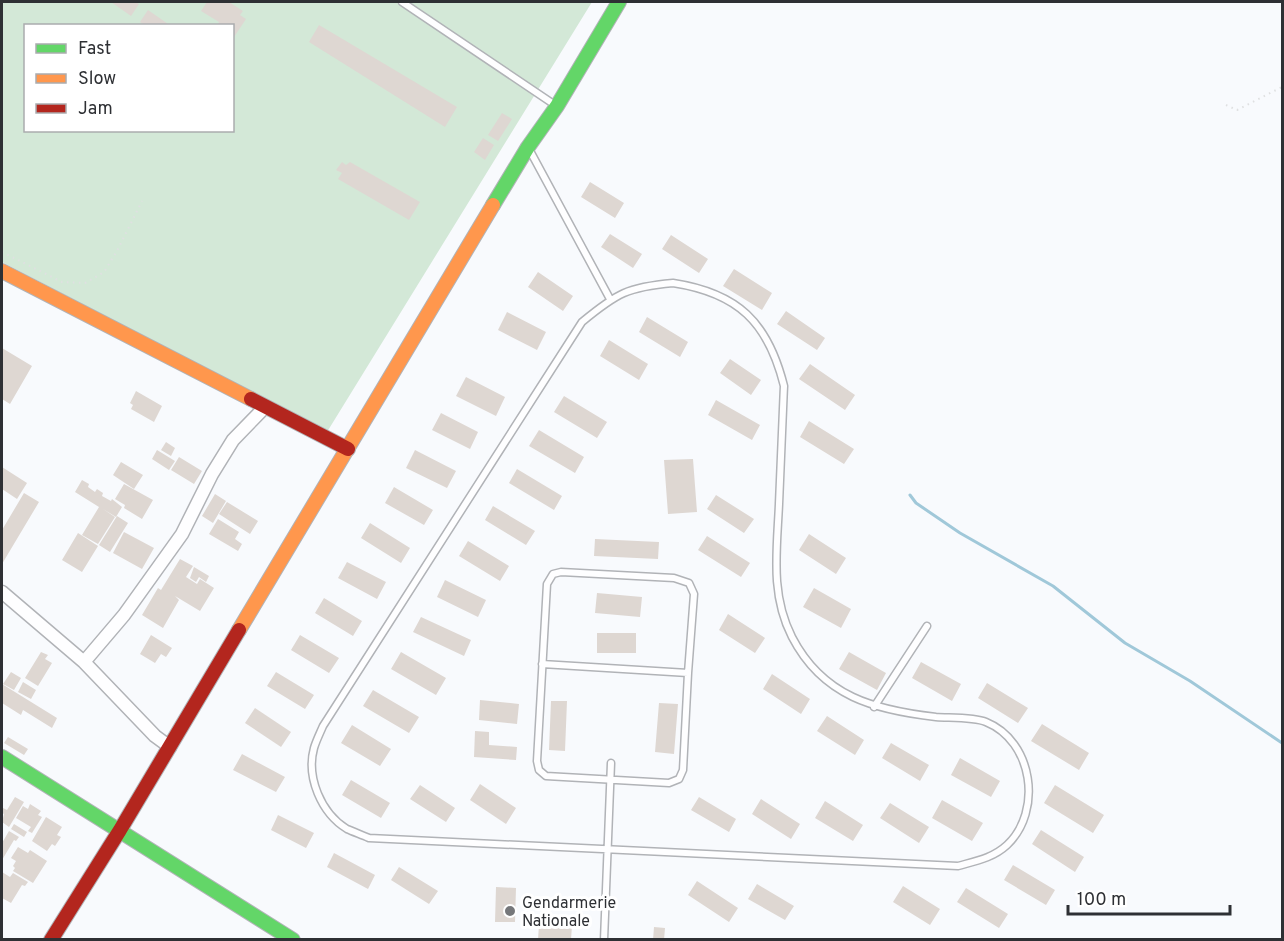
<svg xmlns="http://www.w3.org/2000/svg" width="1284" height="941" font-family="Overpass,sans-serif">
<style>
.green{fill:#d3e8d7;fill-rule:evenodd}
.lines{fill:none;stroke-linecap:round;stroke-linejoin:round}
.stream{stroke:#a0c8d9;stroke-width:3}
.building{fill:#ded7d2}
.lane-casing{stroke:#b1b3b7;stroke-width:9}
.street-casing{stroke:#b1b3b7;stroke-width:15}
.fast-casing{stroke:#b1b3b7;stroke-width:16}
.slow-casing{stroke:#b1b3b7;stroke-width:16}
.jam-casing{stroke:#b1b3b7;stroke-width:16}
.path{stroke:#dfe0e1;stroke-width:2;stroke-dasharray:1.5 4.5;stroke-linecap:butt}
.lane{stroke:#fefeff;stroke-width:6}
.street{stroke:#fefeff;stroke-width:12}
.fast{stroke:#63d668;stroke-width:14}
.slow{stroke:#ff974d;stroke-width:14}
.jam{stroke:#b3261e;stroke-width:14}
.poi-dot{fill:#75777a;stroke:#fff;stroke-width:2}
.labels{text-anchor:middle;stroke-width:6;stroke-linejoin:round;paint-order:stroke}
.poi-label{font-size:16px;fill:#2e3034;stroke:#fff;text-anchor:start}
</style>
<rect width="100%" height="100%" fill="#f8fafd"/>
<path class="green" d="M2,2H592L327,432L2,262ZM26,26H232V130H26Z"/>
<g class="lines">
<path class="stream" d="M910,495L916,503L960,533L1053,586L1125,643L1190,681L1282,743"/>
</g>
<path class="building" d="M111,2H135L139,4L131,16Z
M207,2H229L243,11L240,15L246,19L232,40V26H217L219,22L201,11Z
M148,10L171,26H146L140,22Z
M319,25L457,107L445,127L309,42Z
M502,113L512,119L498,141L488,135Z
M483,138L494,145L485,160L474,152Z
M342,162L346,165L350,162L420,202L409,220L338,179L342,173L336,170Z
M590,182L624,203L615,218L581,197Z
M610,234L642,254L633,268L601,247Z
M671,235L708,259L699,273L662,249Z
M734,269L772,293L762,310L723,286Z
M538,272L573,296L563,311L528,287Z
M786,311L825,338L817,350L777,324Z
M507,312L546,332L537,350L498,330Z
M647,317L688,342L680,357L639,332Z
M609,340L648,364L639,380L600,356Z
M2,348L32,366L10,404L2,399Z
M730,359L761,380L751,395L720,373Z
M810,364L855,395L845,410L799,379Z
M466,377L505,397L496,416L456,396Z
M136,391L162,406L154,422L131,409L133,405L130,403Z
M564,396L607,422L597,438L554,412Z
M716,400L760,425L752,440L708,415Z
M441,413L478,432L470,449L432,430Z
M809,421L854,449L844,464L800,437Z
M539,430L584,457L575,473L529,446Z
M166,442L175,448L171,456L161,450Z
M157,450L175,461L169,470L152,459Z
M415,450L456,471L447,488L406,468Z
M179,457L202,471L194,484L171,470Z
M693,459L697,512L668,514L664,460Z
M121,462L143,475L134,489L113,475Z
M2,467L27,483L17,499L2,489Z
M517,469L562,496L554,510L509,483Z
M82,480L89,484L88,487L95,492L97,489L103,493L102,496L111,501L112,499L122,507L116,517L103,509L115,517L98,544L82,535L99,507L75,492Z
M124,484L153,500L142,519L124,508L125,505L115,499Z
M394,487L433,510L424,525L385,503Z
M24,493L39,502L2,564V530Z
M215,494L226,501L213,523L202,516Z
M716,495L754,519L744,533L707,509Z
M227,502L258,521L250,534L219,514Z
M493,506L535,531L526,545L485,520Z
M117,516L128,523L110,552L99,545Z
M218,519L239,532L235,539L242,544L238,551L209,534Z
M370,523L410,548L401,563L361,538Z
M124,532L154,548L142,569L113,553Z
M78,533L98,546L82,572L62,560Z
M809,534L846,558L836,574L799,550Z
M707,536L750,563L741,577L698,550Z
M595,539L659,542L658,559L594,556Z
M468,541L509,566L500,581L459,556Z
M180,559L193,566L186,577L197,584L200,579L214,588L200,611L175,596L179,600L163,628L142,615L158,588L161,590Z
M347,562L386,582L377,599L338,578Z
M194,567L209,576L206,582L199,577L196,582L190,578Z
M445,580L486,600L478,617L437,597Z
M814,588L851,609L841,628L803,607Z
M597,593L642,597L640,617L595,613Z
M324,598L362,621L353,636L315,613Z
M728,614L765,638L755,653L719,630Z
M421,617L471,640L464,656L413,632Z
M597,633H636V653H597Z
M151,635L172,648L166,657L161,654L155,663L140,654Z
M300,635L339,658L329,673L291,650Z
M41,652L48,655L45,659L52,663L38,686L25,678Z
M401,652L446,678L436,695L391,669Z
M849,652L886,673L877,690L839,669Z
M921,662L961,684L952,701L912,678Z
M11,672L21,678L14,690L3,684Z
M276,672L314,695L305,709L267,686Z
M772,674L810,699L801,714L763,689Z
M23,682L36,690L31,699L18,692Z
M987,683L1028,708L1018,723L978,698Z
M2,684L57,718L52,728L23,710L21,715L2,703Z
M373,690L419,717L409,733L363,706Z
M480,700L519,704L517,724L479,720Z
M551,701H567L565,751L549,750Z
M659,703L678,704L674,754L655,752Z
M255,708L291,732L281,747L245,723Z
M827,716L864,740L855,755L817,731Z
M1042,724L1089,753L1079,770L1031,741Z
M352,725L391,749L380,766L341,743Z
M475,731L489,732V745L517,747L516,760L474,757Z
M8,737L28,749L24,755L4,743Z
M891,743L929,765L920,781L882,758Z
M242,754L285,777L276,792L233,770Z
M960,758L1000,781L991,797L951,775Z
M351,780L390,803L381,818L342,795Z
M480,784L516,808L506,824L470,800Z
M420,785L455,808L446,822L410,799Z
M1055,785L1104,815L1093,833L1044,803Z
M15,797L24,802L9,827L2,822L4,814L2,813V810L3,808L7,810Z
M699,797L736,819L729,832L691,810Z
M761,799L800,824L791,839L752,814Z
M942,800L983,823L972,841L932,818Z
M825,801L863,825L853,841L815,818Z
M890,803L929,827L919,843L880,818Z
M30,804L41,811L38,815L42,817L32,833L28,831L31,827L16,818L23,806L28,809Z
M278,815L314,833L306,848L271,830Z
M46,817L62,827L57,835L61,837L55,846L52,844L47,851L32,841Z
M14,824L27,832L24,837L11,829Z
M1041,830L1084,857L1075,872L1032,844Z
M9,831L19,837L16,841L14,840L2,860V843Z
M18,847L28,853L30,850L47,861L33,883L13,871L15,868L13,866L16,861L11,858Z
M334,853L375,875L368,889L327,867Z
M1013,865L1055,890L1046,905L1004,880Z
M399,867L438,891L429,904L391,880Z
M2,872L10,877L13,873L28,882L25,886L22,885L11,903L2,898Z
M697,881L738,908L729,922L688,895Z
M757,884L794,906L785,920L748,899Z
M903,886L940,909L930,925L893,902Z
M496,887L516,888L515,922H495Z
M966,888L1008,914L999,928L957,902Z
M539,924L572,925L571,940H538Z
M654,927L665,928L664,940H653Z"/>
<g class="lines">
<g class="lane-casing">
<path id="lane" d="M402,2L555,105
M529,149L610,299
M673,283C738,293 768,322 784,386C782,425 781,464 779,504C777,550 770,594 792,637C823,697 875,710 936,717C950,718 974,717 986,722C1033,741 1043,811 1007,845C993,858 976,861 958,866L369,838C362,835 354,832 347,829C321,813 306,777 314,748C316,741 320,733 323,726L582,322C617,293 628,287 673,283Z
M561,572L674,578L689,583L694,594L688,673L683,770L679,779L669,783L546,776L539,770L537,761L547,584L553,574Z
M542,664L688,673
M874,707L927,626
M604,940L611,763"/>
</g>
<g class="street-casing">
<path id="street" d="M2,592L84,662L155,736L170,747
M84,662L124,615L182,534L212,474L233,440L265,407"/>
</g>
<g class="fast-casing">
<path id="fast" d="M493,205L528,147L557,106L619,2
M2,757L293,940"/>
</g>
<g class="slow-casing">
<path id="slow" d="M2,271L251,399
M239,630L493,205"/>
</g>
<g class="jam-casing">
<path id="jam" d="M251,399L348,449
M51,940L120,830L239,630"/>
</g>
<path class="path" d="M1226,105L1237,110L1282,87
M2,252L62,282L85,283L104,272L117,251L142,201"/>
<use href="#lane" class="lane"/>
<use href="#street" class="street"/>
<use href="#fast" class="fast"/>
<use href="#slow" class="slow"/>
<use href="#jam" class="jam"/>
</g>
<circle class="poi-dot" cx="510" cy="911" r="6"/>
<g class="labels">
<g class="poi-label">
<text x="522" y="908">Gendarmerie<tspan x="522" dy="18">Nationale</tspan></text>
</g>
</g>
<rect width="1284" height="941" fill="none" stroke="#2e3034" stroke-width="6"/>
<rect x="24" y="24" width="210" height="108" fill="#ffffff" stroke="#abacae" stroke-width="1.5"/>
<rect x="36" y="44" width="30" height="9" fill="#63d668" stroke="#abacae" stroke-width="1.5"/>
<text x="78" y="54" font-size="18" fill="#2e3034">Fast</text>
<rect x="36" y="74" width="30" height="9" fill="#ff974d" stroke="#abacae" stroke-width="1.5"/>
<text x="78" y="84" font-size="18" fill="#2e3034">Slow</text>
<rect x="36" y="104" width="30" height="9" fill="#b3261e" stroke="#abacae" stroke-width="1.5"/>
<text x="78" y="114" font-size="18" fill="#2e3034">Jam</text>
<path d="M1068 905v9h162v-9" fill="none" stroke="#2e3034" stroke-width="3"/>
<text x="1077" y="905" font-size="18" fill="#2e3034" stroke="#ffffff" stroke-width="4.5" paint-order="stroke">100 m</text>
</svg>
